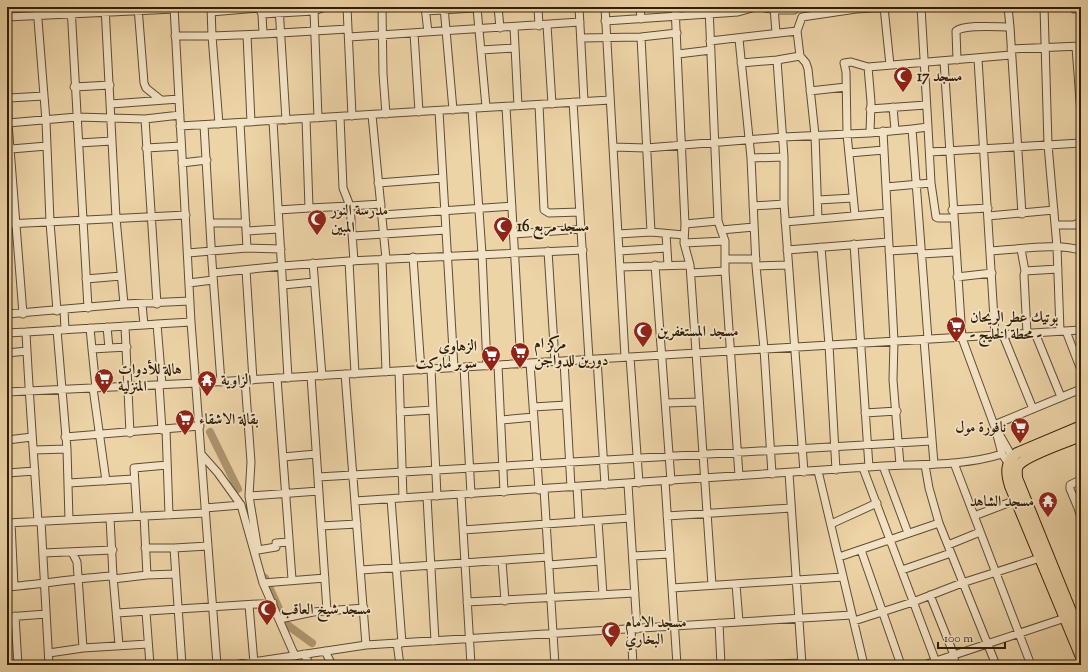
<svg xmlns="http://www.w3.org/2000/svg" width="1088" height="672" font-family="'Sorts Mill Goudy',Amiri,serif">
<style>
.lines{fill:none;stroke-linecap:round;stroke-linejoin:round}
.river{stroke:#ad9671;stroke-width:8}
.minor-casing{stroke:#604c30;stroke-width:9}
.highway-casing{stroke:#311e08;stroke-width:12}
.minor{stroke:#f3e3c6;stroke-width:7}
.highway{stroke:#edd4a7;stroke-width:10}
.labels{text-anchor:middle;stroke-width:3.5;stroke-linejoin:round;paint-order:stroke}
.poi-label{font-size:15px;font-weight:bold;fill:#311e08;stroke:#f3e3c6;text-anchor:start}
</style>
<rect width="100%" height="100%" fill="#edd4a7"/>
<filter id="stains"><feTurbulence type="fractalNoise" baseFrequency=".005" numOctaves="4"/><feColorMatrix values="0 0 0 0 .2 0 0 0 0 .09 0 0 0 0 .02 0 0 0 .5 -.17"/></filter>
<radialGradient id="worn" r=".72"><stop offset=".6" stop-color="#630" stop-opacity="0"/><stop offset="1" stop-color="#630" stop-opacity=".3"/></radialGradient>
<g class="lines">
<path class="river" d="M210,432L238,489
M265,578L280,611
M286,624L312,643"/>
<g class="minor-casing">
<path id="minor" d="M37,7L46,121L50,222L57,311
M71,7L88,308
M105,7L116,218L124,304
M138,7L144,83L146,88L161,100
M174,7L191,322L217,665
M211,7L212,36L263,34L262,14L314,11L313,7
M279,7L286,120
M347,7L352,116
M382,7L383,74L386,114
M425,7L428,32
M444,7L453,110
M498,7L500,28
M538,7L539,26
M579,7L584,101
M605,7L625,357
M640,7L641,19
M675,7L685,224L684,243L690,265L712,585
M709,7L718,221L725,241V271L739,476
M760,7L777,10H794V7
M774,7L776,33
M884,7L890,65
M921,7L928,127L912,129L928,339
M1044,7L1048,145L1057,247L1060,331
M1074,7V9
M477,8L486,107
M246,9L259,8L262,14
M426,11L489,7
M211,12L246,9V7
M7,17L174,9
M605,21L738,12L756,7
M547,25L552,104
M514,27L518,106
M1010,27L1022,214
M414,33L419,112
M263,34L348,29
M247,35L251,122
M175,36H212L219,124
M349,37L580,22
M641,37L651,232
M582,38L641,37L677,33
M739,39L751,158L756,266L764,349L772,474
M710,41L797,31
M7,47L8,123L23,314
M1076,47L1081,114
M1011,49L1081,46
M481,50L515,48
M678,54L711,50
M800,56L806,63L808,69L815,135L818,219
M978,59L995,335
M777,60L784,157V204L804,472
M957,60L956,31C965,24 997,27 1010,27L1008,7
M944,61L962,338L994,425L1014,460
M741,63L777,60L800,56L797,31L802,17L856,9L891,7
M868,67L871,102L870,133
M74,87L110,85
M810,91L846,87
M9,98L44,96
M573,102L589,359
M111,104L179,99
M539,105L544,210L549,213L580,212
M506,107L521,364
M893,107L895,130
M472,109L482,254L487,366
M870,109L926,105
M439,111L454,368
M372,115L386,259
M318,118L314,11L325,7
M145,119L157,304
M273,121L288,378
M8,123L77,117L145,119L180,115
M240,123L247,248
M204,125L212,262L221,382
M180,126L610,100
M928,127L931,183L936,217L938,218H953
M883,131L894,341L893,380L900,465
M79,143L112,141
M613,147L646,148L783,137L870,133L912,129
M146,148L181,146
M11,149L47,146
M930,152L1081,143
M849,153L884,150
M751,158L784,157
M182,163L207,160
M378,183L443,178
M886,187L931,183
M818,200L853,198
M753,206L784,204
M309,208L350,206L343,188L340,117
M278,210L309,208L306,119
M952,210L988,208
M382,215L512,206
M855,215L847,134L846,72L844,63L851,62L868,67L1011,55
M988,216L1054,210
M785,222L887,213
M210,223H246
M7,224L186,215
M685,224L718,221
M1055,225H1074L1081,222
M721,230L754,227
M246,231L279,229
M514,234L582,229
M618,234L651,232L684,235
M666,234L668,265
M353,236L446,230
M684,243L725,241
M854,244L869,467
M821,247L829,345L836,470
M1021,249L1025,271L1024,275L1027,333
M787,250L888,242
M548,251L555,361
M619,251L667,248
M889,251L921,249
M990,251C1011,250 1064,242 1081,251
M188,253L247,248L281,249
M922,254L955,252
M413,257L421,370
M382,259L386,372
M725,259H756
M349,261L583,250
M354,261L350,206L381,204
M313,263L322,376
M655,265L671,481
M756,266L788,265
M620,267L690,265
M246,270L253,380
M1025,271L1058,269
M213,273L282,266L349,261L355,374
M691,273L725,271
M957,277L992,273
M86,279L121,276
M189,283L213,280
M283,285L314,282
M142,304L144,325L157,324L162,385
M64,310L65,330
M7,314L124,304L190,301
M157,324L191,322
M125,326L130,433
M107,327L109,348
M90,328L92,349
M57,330L67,449
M1066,331L1081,370
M26,332L144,325
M7,333L26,332C29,395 34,458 38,522
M1035,333L1061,397
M1003,335L1033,409
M924,340L934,464
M7,353L27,351
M630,357L639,483
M597,359L605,485
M564,361L571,487
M530,363L539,490
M498,365L504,492
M464,367L471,494
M431,369L437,496
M399,371L403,498
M345,374L366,645
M311,376L327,611
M277,378L292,579
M245,380L251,462L249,496L258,550L276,547V543L289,542
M159,385L162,430
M93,388L106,481
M96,388L92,349L127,347
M7,392L197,383L1081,330
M666,403L699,402
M533,407L566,405
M400,412L433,410
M865,413L897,411
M501,420L534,417
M994,425L1081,389
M166,429L169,515
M997,435L1002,454L1011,467
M65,437L200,426
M7,440L32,437
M34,450L67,449L69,520
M202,455L218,473L241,505L263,583L295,656
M283,457L316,454
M954,463L1031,665
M925,465L929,488L939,523L996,665
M883,466L908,533
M863,468L937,665
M818,471L864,665
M7,473L35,471
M789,473L802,665
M318,477L931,441
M665,481L677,665
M69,483L133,479
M628,484L637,629
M577,487L579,522
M544,489L555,665
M461,495L471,665
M249,496L319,491
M427,497L435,641
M391,499L402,643
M355,501L883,466C923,464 964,466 1002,454
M1081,506L1078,508L1081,518
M205,508L241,505
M1078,508L1070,489V485L1078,481
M137,516L134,468L167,465
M144,516L147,575L175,574
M667,516L791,508
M974,516L1016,500
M110,518L113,576L119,645
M41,521L49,665
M598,521L603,595
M7,523L205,513
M11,523L14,586
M831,524L877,503
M321,526L357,524
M463,530L630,518
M948,545L980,532
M145,548H174
M861,550L901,665
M72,552L77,562L83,648
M43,553L113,550
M633,556L670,554
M839,557L939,523
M502,561L505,601
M549,565L600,561
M361,570L548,557
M902,570L951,553
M113,579L147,575
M263,583L325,578
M736,584L739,622
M7,587C43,584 77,578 113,576
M672,588L843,577
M930,595L954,655
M467,602L635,593
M249,605L254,663
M146,612L150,665
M117,613L273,603
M15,616L18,665
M7,617L46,614
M280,619L313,612L364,608
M854,621L913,602L962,583L1040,558
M719,623L721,665
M631,629L633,665
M397,643L400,665
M325,651L332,665
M49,653L83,648L148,644
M304,654L310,665
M953,655L956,665
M182,665L174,548L208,546
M233,665L366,645L852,615
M752,665L801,663
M924,665L1065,618"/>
</g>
<g class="highway-casing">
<path id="highway" d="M1081,426L1017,453C1005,462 1006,473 1010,486L1081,657
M1081,436C1069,441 1024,456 1018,466C1016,469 1017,474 1017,478L1081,636"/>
</g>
<use href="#minor" class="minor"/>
<use href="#highway" class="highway"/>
</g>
<defs>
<g id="mosque-pin" transform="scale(1)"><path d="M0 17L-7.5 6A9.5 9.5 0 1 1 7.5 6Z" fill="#8f2418" stroke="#f3e3c6"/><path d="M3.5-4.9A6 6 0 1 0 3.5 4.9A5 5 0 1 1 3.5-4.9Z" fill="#fff"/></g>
<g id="supermarket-pin" transform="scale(1)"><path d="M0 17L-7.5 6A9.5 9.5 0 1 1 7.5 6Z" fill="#8f2418" stroke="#f3e3c6"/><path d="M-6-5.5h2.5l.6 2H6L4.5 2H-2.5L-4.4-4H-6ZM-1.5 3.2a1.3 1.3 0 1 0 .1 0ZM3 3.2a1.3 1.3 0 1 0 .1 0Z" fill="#fff"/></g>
<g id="temple-pin" transform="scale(1)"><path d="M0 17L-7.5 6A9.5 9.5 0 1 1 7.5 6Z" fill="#8f2418" stroke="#f3e3c6"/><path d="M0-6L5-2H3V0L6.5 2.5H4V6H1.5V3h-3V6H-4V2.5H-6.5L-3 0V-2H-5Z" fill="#fff"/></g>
</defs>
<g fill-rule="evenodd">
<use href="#mosque-pin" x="903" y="76"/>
<use href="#mosque-pin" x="317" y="219"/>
<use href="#mosque-pin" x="503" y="226"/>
<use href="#supermarket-pin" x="956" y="326"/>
<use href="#mosque-pin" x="643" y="331"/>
<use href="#supermarket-pin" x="520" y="352"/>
<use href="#supermarket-pin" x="491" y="355"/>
<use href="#supermarket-pin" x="104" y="378"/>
<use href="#temple-pin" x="207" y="380"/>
<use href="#supermarket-pin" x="185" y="419"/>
<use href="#supermarket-pin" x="1020" y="427"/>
<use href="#temple-pin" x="1048" y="501"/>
<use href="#mosque-pin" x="267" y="609"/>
<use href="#mosque-pin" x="611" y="631"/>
</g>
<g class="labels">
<g class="poi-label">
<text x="917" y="81">مسجد 17</text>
<text x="331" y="215">مدرسة النور<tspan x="331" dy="17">المبين</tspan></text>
<text x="517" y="231">مسجد مربع 16</text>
<text x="970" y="322">بوتيك عطر الريحان<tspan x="970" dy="17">- محطة الخليج -</tspan></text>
<text x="657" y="336">مسجد المستغفرين</text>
<text x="534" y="348">مركز ام<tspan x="534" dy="17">دورين للدواجن</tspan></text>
<text x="477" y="351" text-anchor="end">الزهاوي<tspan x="477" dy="17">سوبر ماركت</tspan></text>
<text x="118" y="374">هالة للأدوات<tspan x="118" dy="17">المنزلية</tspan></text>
<text x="221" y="385">الزاوية</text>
<text x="199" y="424">بقالة الاشقاء</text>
<text x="1006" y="432" text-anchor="end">نافورة مول</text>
<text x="1034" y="506" text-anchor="end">مسجد الشاهد</text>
<text x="281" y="614">مسجد شيخ العاقب</text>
<text x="625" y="627">مسجد الامام<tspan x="625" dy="17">البخاري</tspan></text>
</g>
</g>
<rect width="1088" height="672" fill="none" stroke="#edd4a7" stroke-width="24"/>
<rect x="8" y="8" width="1072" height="656" fill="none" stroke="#311e08" stroke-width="2"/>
<rect x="12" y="12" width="1064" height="648" fill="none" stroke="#311e08"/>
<path d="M938 642v6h67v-6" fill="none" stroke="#311e08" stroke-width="2"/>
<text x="944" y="642" font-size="12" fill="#311e08" stroke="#f3e3c6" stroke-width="3" paint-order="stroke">100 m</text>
<rect width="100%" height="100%" filter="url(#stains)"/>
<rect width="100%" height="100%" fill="url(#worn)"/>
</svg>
